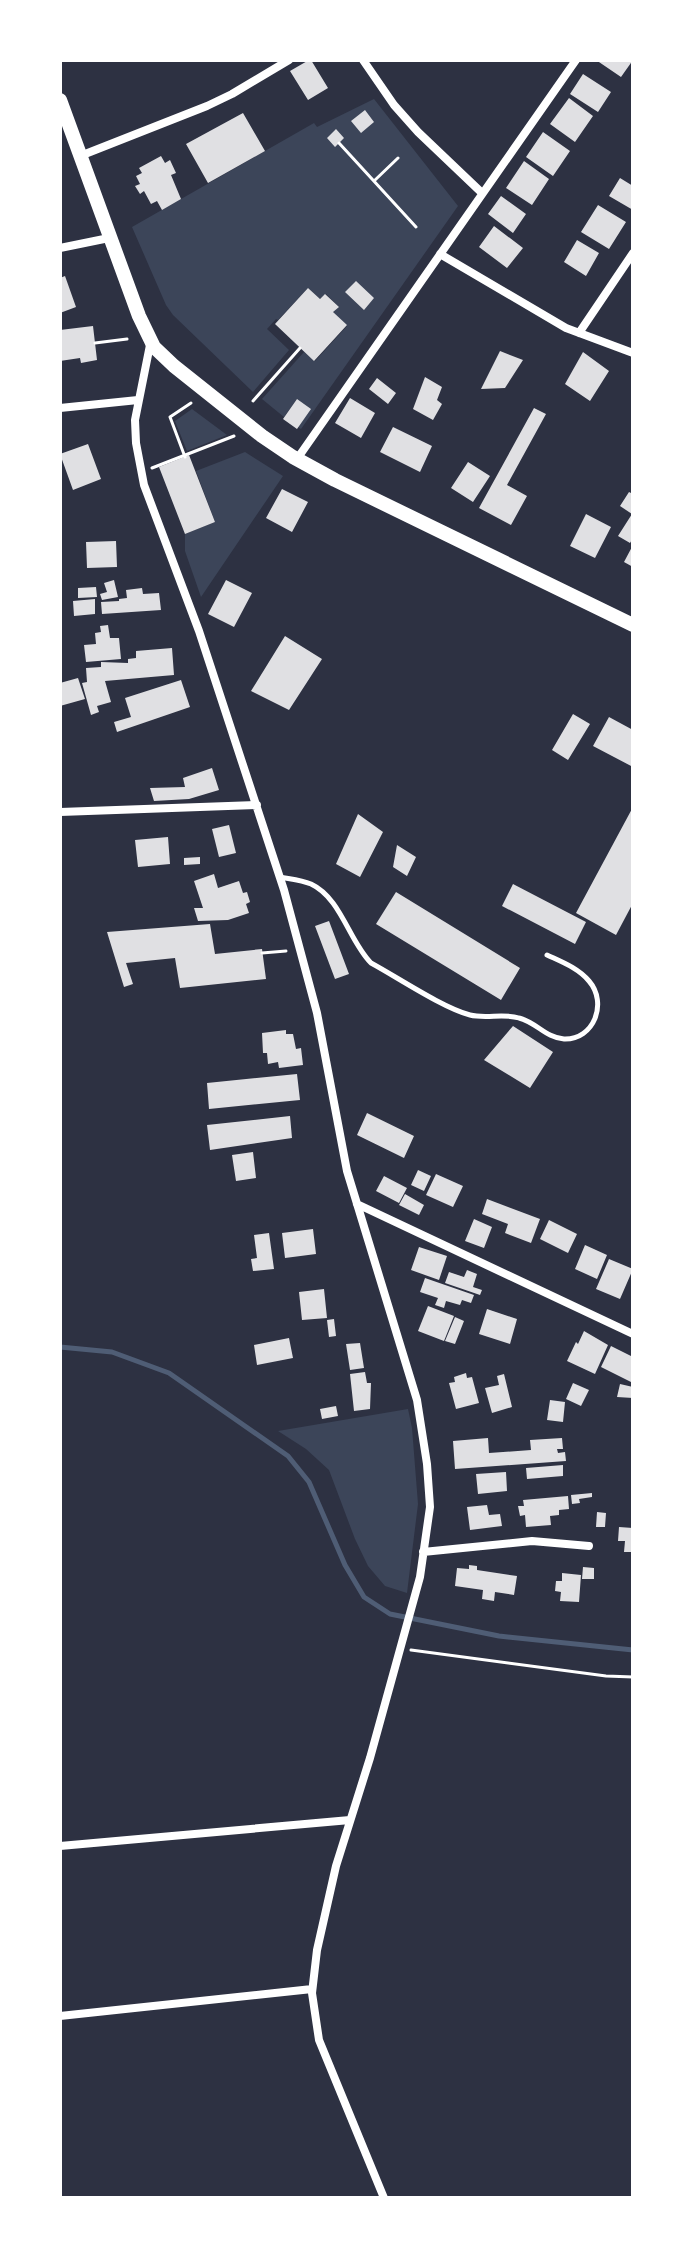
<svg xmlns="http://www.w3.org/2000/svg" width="693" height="2258" font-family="'DM Sans',sans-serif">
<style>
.green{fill:#3c4559}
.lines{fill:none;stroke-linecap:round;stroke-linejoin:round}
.stream{stroke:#4f5d75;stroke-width:5}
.building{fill:#e0e0e3}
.path{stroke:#fff;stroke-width:3}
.service{stroke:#fff;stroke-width:5}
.minor{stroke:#fff;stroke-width:8}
.tertiary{stroke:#fff;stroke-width:14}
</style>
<rect width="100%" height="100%" fill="#2d3142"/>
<path class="green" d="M374,99L458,206L301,429L298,427L297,399L284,417L262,399L304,352L315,361L347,326L333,312L338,306L326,294L320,299L308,288L278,320L276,319L267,329L289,350L253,392L173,315L166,305L132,227L314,123L317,127Z
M192,409L227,435L187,451L175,421Z
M245,452L283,476L201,597L185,551V534L215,522L196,471Z
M408,1409L412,1428L418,1504L407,1593L385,1586L368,1566L355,1539L329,1470L306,1449L278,1431Z"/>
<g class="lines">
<path class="stream" d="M60,1347L112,1352L169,1373L288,1456L309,1482L345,1565L364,1597L390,1614L499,1636L633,1650"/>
</g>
<path class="building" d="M309,60H311L328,88L308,100L290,71Z
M596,60H633L621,77Z
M583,74L611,92L598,112L570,94Z
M569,98L593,116L575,142L550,124Z
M365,110L374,122L361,133L351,121Z
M243,113L265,151L208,183L186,144Z
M336,129L344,138L335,147L327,138Z
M543,132L570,151L553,176L526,157Z
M161,156L165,163L170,160L176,173L171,175L181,199L162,210L157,201L151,204L144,191L140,194L135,186L140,184L136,176L142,173L139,168Z
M524,161L549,179L532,205L506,188Z
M620,178L633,186V210L609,196Z
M501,196L526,214L513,233L488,214Z
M598,205L626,222L609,249L581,232Z
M494,226L523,248L507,268L479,247Z
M577,240L599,253L586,276L564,262Z
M65,276L76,307L60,313V278Z
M356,281L374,298L364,310L345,292Z
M308,288L320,299L325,294L339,307L333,312L347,325L314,361L275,324Z
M93,326L97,360L81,363L80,358L60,361V330Z
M500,351L523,360L505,388L481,389Z
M583,352L609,371L590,401L565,384Z
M425,377L442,387L437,400L442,404L433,420L413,409Z
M377,378L396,393L388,404L369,389Z
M350,398L375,413L361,438L335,423Z
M297,399L311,409L297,429L283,419Z
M534,408L546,414L507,485L527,496L511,525L479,508Z
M393,427L432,446L420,472L380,452Z
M88,444L101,479L73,490L60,454Z
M189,455L215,522L185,534L159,467Z
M468,462L490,476L473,502L451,488Z
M282,489L308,502L292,532L266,518Z
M629,492L633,494V538L630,543L618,536L632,514L620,506Z
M586,514L611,527L595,558L570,546Z
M116,541L117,567L87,568L86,542Z
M633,545V567L624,562Z
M114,580L118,597L102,600L100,594L107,592L104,583Z
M226,580L252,593L234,627L208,614Z
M96,587L97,597L78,598V588Z
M142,588L143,594L159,593L161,610L102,614L101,602L119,601V599L127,598L126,590Z
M95,599V614L74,616L73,601Z
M108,625L110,638H119L121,659L86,662L84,645L96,644L95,633L101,632L100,626Z
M285,636L322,659L289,710L251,691Z
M172,648L174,675L105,681L111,702L97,706L99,712L91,715L82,683L87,682L86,668L101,667V662L128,663V659L136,658V651Z
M78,678L85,699L60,706V683Z
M181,680L190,707L117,732L114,722L131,717L125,698Z
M573,714L590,724L568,760L552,750Z
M609,717L633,730V767L593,746Z
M212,768L219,790L189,799L154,801L150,788L185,787L183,778Z
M633,807V903L616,935L576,913Z
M358,814L383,832L360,877L336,864Z
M229,825L236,853L219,857L212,829Z
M168,837L170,864L138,867L135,840Z
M397,845L416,857L407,876L393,867Z
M200,857V864L184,865V858Z
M214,874L218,888L239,881L243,893L247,892L250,902L246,904L249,913L228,920L198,921L194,908H203L194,881Z
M513,884L586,922L575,944L502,906Z
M396,892L520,968L501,1000L376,924Z
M329,921L349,974L335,979L315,926Z
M210,924L215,954L262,949L266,979L180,988L175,958L126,963L133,984L124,987L107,932Z
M513,1026L553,1052L530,1088L484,1060Z
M286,1030V1034H293L296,1049L301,1048L303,1065L279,1068L278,1062L268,1064L267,1053H263L262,1033Z
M297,1074L300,1100L209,1109L207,1083Z
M367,1113L414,1136L404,1158L357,1135Z
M290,1116L292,1138L210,1150L207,1125Z
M253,1152L256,1178L236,1181L232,1155Z
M418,1170L431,1176L424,1191L411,1185Z
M436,1174L463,1186L453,1207L426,1195Z
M384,1176L407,1188L399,1203L376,1191Z
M405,1194L424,1205L419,1215L399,1205Z
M487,1199L540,1219L531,1243L505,1233L508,1224L482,1214Z
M474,1219L492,1227L484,1248L465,1241Z
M549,1220L577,1234L568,1253L540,1239Z
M313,1229L316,1254L285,1258L282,1233Z
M269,1233L274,1269L253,1271L251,1259L257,1258L254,1235Z
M585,1245L607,1255L597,1279L575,1269Z
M419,1247L447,1256L439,1280L411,1270Z
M609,1259L633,1269L620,1299L596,1289Z
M467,1270L477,1274L473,1287L482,1290L480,1295L445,1283L449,1272L464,1277Z
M425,1278L474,1295L471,1303L462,1300L460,1305L446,1301L444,1308L435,1305L438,1298L420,1292Z
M324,1289L327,1318L302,1320L299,1292Z
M428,1306L454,1316L444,1341L418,1331Z
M487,1309L517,1319L510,1344L479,1334Z
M455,1317L464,1321L455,1344L445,1341Z
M334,1319L336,1336L329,1337L327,1320Z
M584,1331L608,1345L595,1374L567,1361L576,1342L578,1344Z
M289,1338L293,1358L257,1365L254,1345Z
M360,1343L364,1368L350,1370L346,1344Z
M611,1346L633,1357V1383L601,1367Z
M365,1372L367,1383H371L370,1409L354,1411L350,1374Z
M466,1373L467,1378L472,1377L479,1403L456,1409L449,1383L455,1382L454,1377Z
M504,1374L512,1407L492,1413L485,1388L499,1385L497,1376Z
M573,1383L589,1390L581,1406L566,1399Z
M620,1384L633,1387V1398L617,1397Z
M550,1400L565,1402L563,1422L547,1420Z
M336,1406L338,1416L322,1419L320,1409Z
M488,1438L489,1453L531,1450L530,1440L562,1438L563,1449H557L558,1453L565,1452L566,1461L455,1469L453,1441Z
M563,1465V1476L527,1479L526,1468Z
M506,1472L507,1491L478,1494L476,1474Z
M592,1493V1497L579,1499L580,1503L572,1504L571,1495Z
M568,1496L569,1509L559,1510V1515L550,1516L551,1525L526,1527L525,1515L520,1516L518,1506H524L523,1500Z
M487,1505L489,1515L500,1514L502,1526L470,1530L467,1507Z
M597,1512L606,1513L605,1527H596Z
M619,1527L633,1528V1552H624L625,1541H618Z
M469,1565L477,1566V1570L517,1576L514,1595L495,1592L494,1601L482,1599L483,1590L455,1586L457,1568L469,1569Z
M583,1567L594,1568V1579H582Z
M562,1573L581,1575L579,1602L560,1601L561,1592L555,1591L556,1581H562Z"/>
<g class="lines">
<path class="path" d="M339,143L416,227
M374,181L398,158
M95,343L127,339
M253,401L300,348
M185,457L170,417L191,403
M152,468L234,436
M262,953L286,951
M411,1650L606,1676L633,1677"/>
<path class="service" d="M280,877C290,879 301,880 311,884C341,898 349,941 371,963C397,977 443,1008 470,1015C486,1019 504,1013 519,1018C536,1022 546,1038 564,1039C594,1040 608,1003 589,981C578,968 562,962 547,955"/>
<path class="minor" d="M363,60L394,105L418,132L482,193
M80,156L207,106L232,94L289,60
M60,248L109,238
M440,254L566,328L633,353
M579,333L633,253
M151,340L135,420L136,443L144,485L199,631L284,890L317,1013L347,1171L417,1400L427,1464L430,1507L420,1577L370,1758L336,1866L317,1950L312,1993L319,2040L384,2198
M60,408L138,400
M297,459L576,60
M60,812L257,805
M357,1204L633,1334
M423,1552L532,1541L589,1546
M60,1846L350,1820
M60,2016L312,1989"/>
<path class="tertiary" d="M60,100L139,316L154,347L174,366L262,436L293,457L335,480L633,625"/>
</g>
<rect width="693" height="2258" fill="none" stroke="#ffffff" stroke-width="124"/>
</svg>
